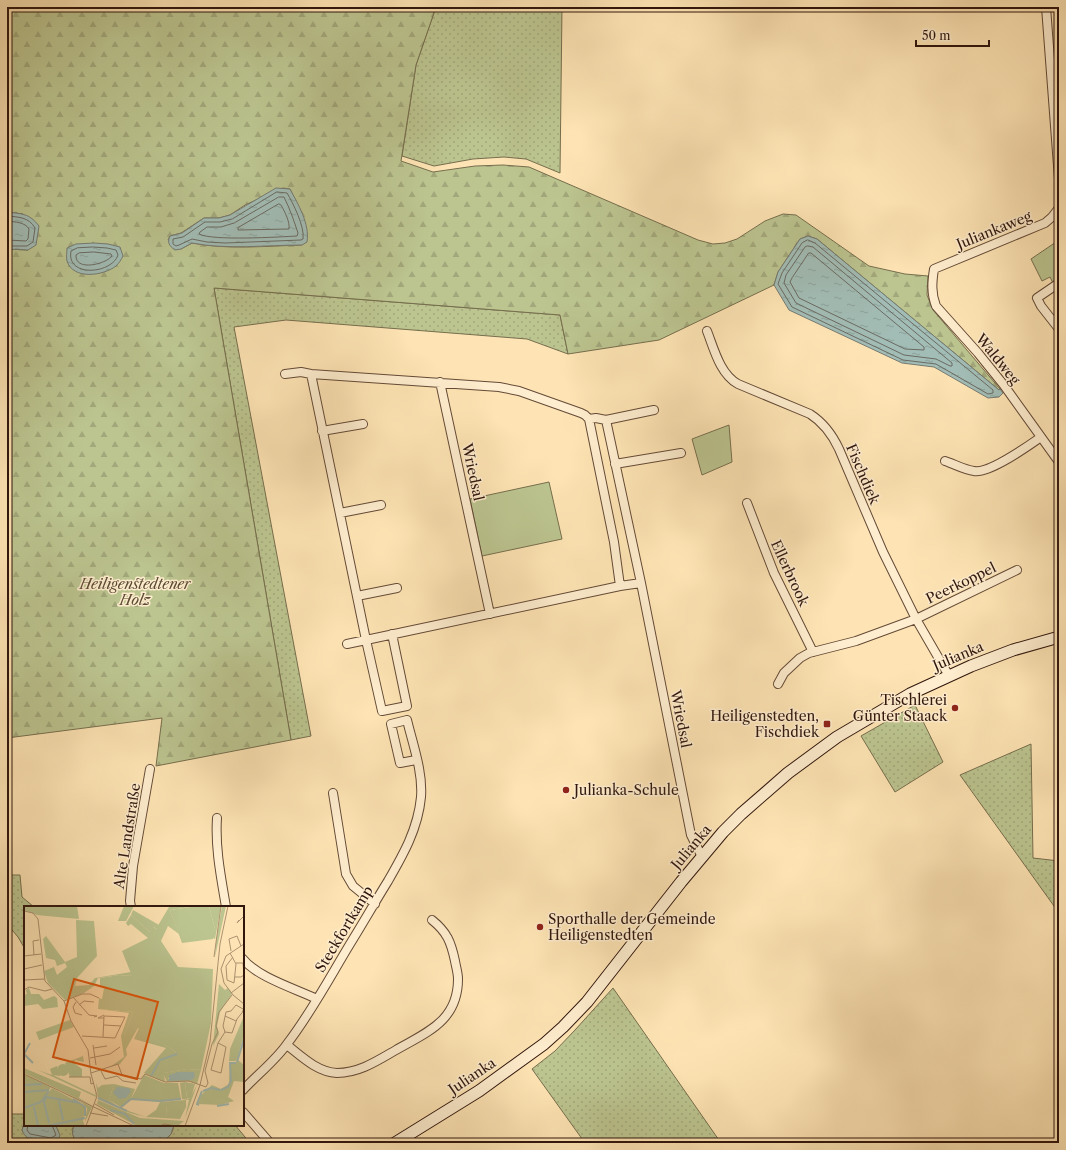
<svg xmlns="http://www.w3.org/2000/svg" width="1066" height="1150" font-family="'Libre Caslon Text',serif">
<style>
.grass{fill:url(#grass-dots);stroke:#766e4e}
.forest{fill:url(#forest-firs);stroke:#766e4e;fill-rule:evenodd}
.park{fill:#bcc590;stroke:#766e4e}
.water{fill:url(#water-ripples);stroke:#757a72}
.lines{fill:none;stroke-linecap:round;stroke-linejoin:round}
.shore{stroke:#6a6a62;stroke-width:1}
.street-casing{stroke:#644a37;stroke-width:10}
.secondary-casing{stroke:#31160d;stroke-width:13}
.street{stroke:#feedce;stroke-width:8}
.secondary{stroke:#feedce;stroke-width:11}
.poi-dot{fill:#8f2418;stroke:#feedce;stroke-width:1.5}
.labels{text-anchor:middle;stroke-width:3;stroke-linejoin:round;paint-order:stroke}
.street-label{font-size:14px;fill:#31160d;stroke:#feedce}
.park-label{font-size:14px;font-style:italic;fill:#5b4b34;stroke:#feedce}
.poi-label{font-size:14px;fill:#31160d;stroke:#feedce;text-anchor:end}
.inset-river{fill:none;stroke:#a2bdb6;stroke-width:2}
.inset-road{fill:none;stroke:#ac9271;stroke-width:1}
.view{fill:#df560c;fill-opacity:0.15;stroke:#df560c;stroke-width:2}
.inset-edge{fill:none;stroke:#31160d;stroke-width:2}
</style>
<defs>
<pattern id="grass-dots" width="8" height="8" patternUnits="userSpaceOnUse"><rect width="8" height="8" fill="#bcc590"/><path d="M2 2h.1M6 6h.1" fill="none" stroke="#a2a87b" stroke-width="1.8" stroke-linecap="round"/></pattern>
<pattern id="forest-firs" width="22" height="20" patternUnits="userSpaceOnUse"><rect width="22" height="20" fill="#bcc590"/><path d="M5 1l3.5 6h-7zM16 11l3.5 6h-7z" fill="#a2a87b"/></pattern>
<pattern id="water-ripples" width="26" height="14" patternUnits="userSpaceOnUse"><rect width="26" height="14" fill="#a2bdb6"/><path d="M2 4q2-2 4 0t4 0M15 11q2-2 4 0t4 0" fill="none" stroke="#8ca29b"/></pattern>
</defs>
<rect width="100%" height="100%" fill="#fee4b4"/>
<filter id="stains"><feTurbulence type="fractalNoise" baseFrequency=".005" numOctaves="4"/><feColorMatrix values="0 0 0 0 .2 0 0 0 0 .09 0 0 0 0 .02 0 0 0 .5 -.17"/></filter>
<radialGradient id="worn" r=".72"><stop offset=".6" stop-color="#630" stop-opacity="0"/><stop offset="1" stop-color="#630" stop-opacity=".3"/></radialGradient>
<path class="grass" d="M436,7H562L560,173L526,159L504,157L473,159L434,166L402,156L416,65Z
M214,288L560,315L568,354L527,339L286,320L234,327L311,736L291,740Z
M915,705L943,762L895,792L861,736Z
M1031,744L1033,858L1059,861V913L960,775Z
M7,875H20L22,897L34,907H25V949L18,937L7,924Z
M613,988L721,1143H585L532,1069L555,1051L575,1030Z
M7,1114H25V1121L22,1130L28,1138L51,1142L58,1140L56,1126L49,1125H75L72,1129L74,1139L78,1143H7Z
M174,1125H235L250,1143H149C163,1140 171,1141 174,1125Z"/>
<path class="forest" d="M7,7H436L416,65L401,161L433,172L475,166L503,165L529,167L698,240L713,244L725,243L737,239L765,221L783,214L796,215L869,266L905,274L928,276L927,295L933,310L1000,389L999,390L817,239L808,236L800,239L778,272L774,285L659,340L568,354L560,315L214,288L291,740L156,766L162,718L7,738V249L28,250L23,214L7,212ZM283,188L290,189L302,215V245C265,246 228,250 192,243L181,249L168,240L170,236L181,233L204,218H219L230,215L245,205Z"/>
<path class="park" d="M1059,240V281L1053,283L1050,277L1042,281L1031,259Z
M729,425L732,462L702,475L692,439Z
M549,482L562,539L482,556L470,499Z"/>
<path class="water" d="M276,188L290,189C298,204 310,224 307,242L302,245C265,245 228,250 192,243L181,249L175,250C169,246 167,242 170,236L182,233L204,218H219L230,215Z
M7,212C22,214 29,213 39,226L36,245L28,250L7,249Z
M808,236L817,239L999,390L1000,389L1003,393L999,397L988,398L934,367L902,363L789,310L774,285L778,272L800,239Z
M94,243L108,244L120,247L123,256C121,260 119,263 116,266C103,276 73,280 67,261C66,257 67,252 67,248L76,244Z
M25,1121V1125L56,1126L60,1135L58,1140C51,1142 35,1141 28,1138C25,1136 23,1133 22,1130Z
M75,1125H174L171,1134L165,1140L149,1143H78C73,1137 70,1132 75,1125Z"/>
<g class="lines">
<path class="shore" d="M277,192L287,193C293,203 305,227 303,239L301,240L225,243L207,242L192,239L179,245L176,246L173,244V239L183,237L205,222H220L232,219Z
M279,197H284C290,209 294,221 298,233L297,236C279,237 212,241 199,234L200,232L207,227H221L234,223Z
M279,204L281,205C285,212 290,222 289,229L238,230V228Z
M7,216C18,217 29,217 35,228L33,242L27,246H7
M7,221C15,222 25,222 29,229L28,239L26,241L7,240
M808,240L815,243L993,390V393L988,394L936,364L903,360L792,307L778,284L782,273L802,243Z
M808,246L813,247L952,363V366H950L936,359L904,355L796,303L784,283L786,275L805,247Z
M93,247L107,248L116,250L118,255C112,274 66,278 71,251L77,248Z
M94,252L111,254L112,256C106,264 75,272 76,255L79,253Z
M809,253H811L924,347V350L905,349L799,298L790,282L792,278Z
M28,1125L27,1130L30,1134L51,1138L56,1135L52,1125"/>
<g class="street-casing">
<path id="street" d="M1046,7L1059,179
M1059,208L1052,217L1045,223L934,269C932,282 931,293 936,306L978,353L1003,384L1059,462
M1059,283L1037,298L1041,306L1059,329
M707,331C714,349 720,374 738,384L810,414C824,423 832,434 839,449L883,552L916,619L949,676
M285,374L301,372L311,374
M440,382L490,614
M589,419L614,542L620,586
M606,420L654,410
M322,431L363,424
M945,461C954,464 965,470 974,471C989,474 1028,446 1041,437
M615,464L681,453
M747,503L774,573L813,652
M340,513L381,505
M641,583L620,586L366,640L311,374L499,387L519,391L581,413L585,415L589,419L596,418L606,420L641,583L691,835L702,857
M357,596L397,588
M347,644L366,640L382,711L407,706L392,634
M778,684L784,673L800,658L809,653L856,641L916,619L1017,570
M333,793L346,874L353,886L375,904
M217,818C215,848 221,877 226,907
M131,907L130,901L133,866L150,769
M243,959C257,977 296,989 317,999
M287,1045C301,1056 317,1072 337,1073C359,1073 377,1061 396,1050C427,1032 458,1021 458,979C458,973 456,967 455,961C451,942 447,932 432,920
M243,1090C257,1075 276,1060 287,1044C311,1013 330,977 350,944C363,923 375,902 388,881C403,855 418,829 421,797C423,772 413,745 407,720L391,724L400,763L416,760
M243,1112L270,1143"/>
</g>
<g class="secondary-casing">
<path id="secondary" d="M395,1143L479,1091L544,1044L563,1027L587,1002L681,882L723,832L741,814L788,773L837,737L910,694L971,666L1013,650L1059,637"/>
</g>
<use href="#street" class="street"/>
<use href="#secondary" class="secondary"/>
</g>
<g class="poi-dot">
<circle cx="955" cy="708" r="4"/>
<rect x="823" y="720" width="8" height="8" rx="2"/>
<circle cx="566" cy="790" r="4"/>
<circle cx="540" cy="927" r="4"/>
</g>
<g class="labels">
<g class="street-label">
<text transform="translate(994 230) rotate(-22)" y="5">Juliankaweg</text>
<text transform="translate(998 359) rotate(51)" y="5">Waldweg</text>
<text transform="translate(473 472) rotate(78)" y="5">Wriedsal</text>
<text transform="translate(863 474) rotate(67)" y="5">Fischdiek</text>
<text transform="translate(790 573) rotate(65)" y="5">Ellerbrook</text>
<text transform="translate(961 583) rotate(-26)" y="5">Peerkoppel</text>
<text transform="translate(958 656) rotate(-23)" y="5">Julianka</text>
<text transform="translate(681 719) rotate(79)" y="5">Wriedsal</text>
<text transform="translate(127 836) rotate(-81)" y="5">Alte Landstraße</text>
<text transform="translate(691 847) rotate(-50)" y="5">Julianka</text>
<text transform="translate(344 929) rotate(-59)" y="5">Steckfortkamp</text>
<text transform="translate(472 1076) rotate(-34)" y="5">Julianka</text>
</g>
<g class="park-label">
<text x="135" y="589">Heiligenstedtener<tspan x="135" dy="16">Holz</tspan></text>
</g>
<g class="poi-label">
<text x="947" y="705">Tischlerei<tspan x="947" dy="16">Günter Staack</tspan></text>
<text x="819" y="721">Heiligenstedten,<tspan x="819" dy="16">Fischdiek</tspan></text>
<text x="574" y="795" text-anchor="start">Julianka-Schule</text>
<text x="548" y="924" text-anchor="start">Sporthalle der Gemeinde<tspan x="548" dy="16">Heiligenstedten</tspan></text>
</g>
</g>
<g transform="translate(24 906)">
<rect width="220" height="220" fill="#fee4b4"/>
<path d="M0,0H53L55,13L13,9L0,4ZM100,0H110L102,15H94ZM173,0H185L191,23L183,29L189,30V33L158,37L146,4ZM198,0H202L191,51L192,35ZM109,4L135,19L132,23L130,21L126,26L107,9ZM52,14L70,15L73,50L53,72L51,80L65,79L71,72L107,66L108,70L95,69L74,72L70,80L60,87L41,94L24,77L20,65L30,61L33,69L43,61L41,57L33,60L31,54L22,52L19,33L22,30L41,56L53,51ZM5,82L7,88H15L20,94L30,90L33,92L34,101L19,103L14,98L0,100V89L3,88L2,84ZM74,103L109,106L100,130H97L105,107ZM220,110V127L214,151L212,155H205L206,143ZM46,114L50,121L15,134L12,126ZM115,122L152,146L140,155L131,172L120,167L142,142L110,133ZM59,150L60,156L51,154L50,157L58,163V171H46L41,157ZM33,160L36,170L29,169L71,189V185L72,191L14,164L28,169L26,163ZM0,162L57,186L55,192L69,200L0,167ZM163,163L177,164L173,178L163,175L143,176L139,167ZM169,166L168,174L144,173L148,168ZM0,168L68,201L61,216L63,202L58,197L27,181L21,191L28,182L58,198L61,202L59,215L61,220H0ZM120,169L140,177H154L157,193L136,196L107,193ZM161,176L163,193L166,192L173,179L161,212L165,194L158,193L156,177ZM72,177L74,182L78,179L90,178L85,194L96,202L122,211L106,207L74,192ZM74,194L116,212L160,215L155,219L113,220L73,198ZM143,199H155V211L142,210Z" fill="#bcc590" fill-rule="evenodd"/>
<path d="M173,0L146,4L155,28L144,20L137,35L154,61L189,63L187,117L177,164L163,163L140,167L141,176L131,172L140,154L152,146L114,122L102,143L103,149L96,158L86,161L100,151L97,130H100L109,106L74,103L75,92L78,93L80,82L76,81V72L95,69L108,70L98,45L124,32L107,18L104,20L102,17L107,9L126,26L129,21L132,23L145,1ZM185,0H197L191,33L183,29V25L191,23ZM195,78L201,84L204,82L208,88L196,106L193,120L195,128L189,140ZM220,127V137L214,154L220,159V176L210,175L204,191L210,195L196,199L174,198L177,189L188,179L197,183L205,178L206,156L211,157L214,154ZM161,176L171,178L167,192H163ZM90,178L111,183L107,193L97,201L85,194ZM162,194V201L156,213L122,211L132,204L136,196ZM143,199H155V210H142Z" fill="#bcc590" fill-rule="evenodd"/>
<path d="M33 164a6 6 0 1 1 12 0a6 6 0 1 1-12 0Z" fill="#bcc590"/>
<path d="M154,166H170L171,171L168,174L145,175V169ZM93,181L105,182L107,185L102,192L95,193L89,187Z" fill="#a2bdb6"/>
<path class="inset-river" d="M6,137L0,148L9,157M213,156L220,133M127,170L136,154L153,148M0,179L18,178M197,184L204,181L207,175L206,157H212M179,185L187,182L196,184M0,186L25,184M74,192L103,205M49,193L61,201V210M35,195L39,214M175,199L173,198L178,185M193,200L205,198M10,201L14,220M0,202L17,196L25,185M96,202L107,193L135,195L157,193M86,204L101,208L110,218M25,217L20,196L22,191L56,197M23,220L61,212"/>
<path class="inset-road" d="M0,5L9,7L14,13L21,75L40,95L47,115L64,144L67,168L73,190L62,220M215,14L213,17L220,10M220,38L202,50L197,63L200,77L209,89L220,98M207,45L205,33L213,30L217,40M206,47L212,58L210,77M10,49L9,35L15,34M0,50L17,48M190,51L197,0M209,51L202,60L203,74L210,77M0,63L18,59M211,71H217L220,69L219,57H212M0,74L21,73M0,84L5,81L21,85L28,83M207,87L220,77M49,91L65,109L73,110L70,111M40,95L58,88H66L75,92M52,96L49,101L51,107L58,109M55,99L60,95L70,96M219,103L212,99L207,105L202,106L199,120L201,126L208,127L213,113L217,108L218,107L220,102M201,110L212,115M80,112H74L80,109M80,119L97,120M58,130L91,132L101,111L80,110L79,131M194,137L187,164L197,167L202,141L194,137L201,126M69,139L72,159M70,142L83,140M66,152L86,148L96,141M77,165L81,173L93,170L99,175L112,177M67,167L94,158L98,169L117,173L121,168L141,176L165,175L182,181L184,177L181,165L188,138L194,126L192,120L195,106L208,89M0,168L110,220M45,171H66L67,178L70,177M71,198L90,209M66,207L84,210M136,220L140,218L152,220M161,220L176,179L186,136L196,38L204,0"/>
<path class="view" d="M50,73L134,96L113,173L29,151Z"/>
<rect width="220" height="220" class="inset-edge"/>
</g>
<rect width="1066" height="1150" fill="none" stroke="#fee4b4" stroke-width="24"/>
<rect x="8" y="8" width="1050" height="1134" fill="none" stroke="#31160d" stroke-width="2"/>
<rect x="12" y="12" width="1042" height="1126" fill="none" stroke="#31160d"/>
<path d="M916 40v6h73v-6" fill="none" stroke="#31160d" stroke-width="2"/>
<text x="922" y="40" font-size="12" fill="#31160d" stroke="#feedce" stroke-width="3" paint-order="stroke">50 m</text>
<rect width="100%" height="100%" filter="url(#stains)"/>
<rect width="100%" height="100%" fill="url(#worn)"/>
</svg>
